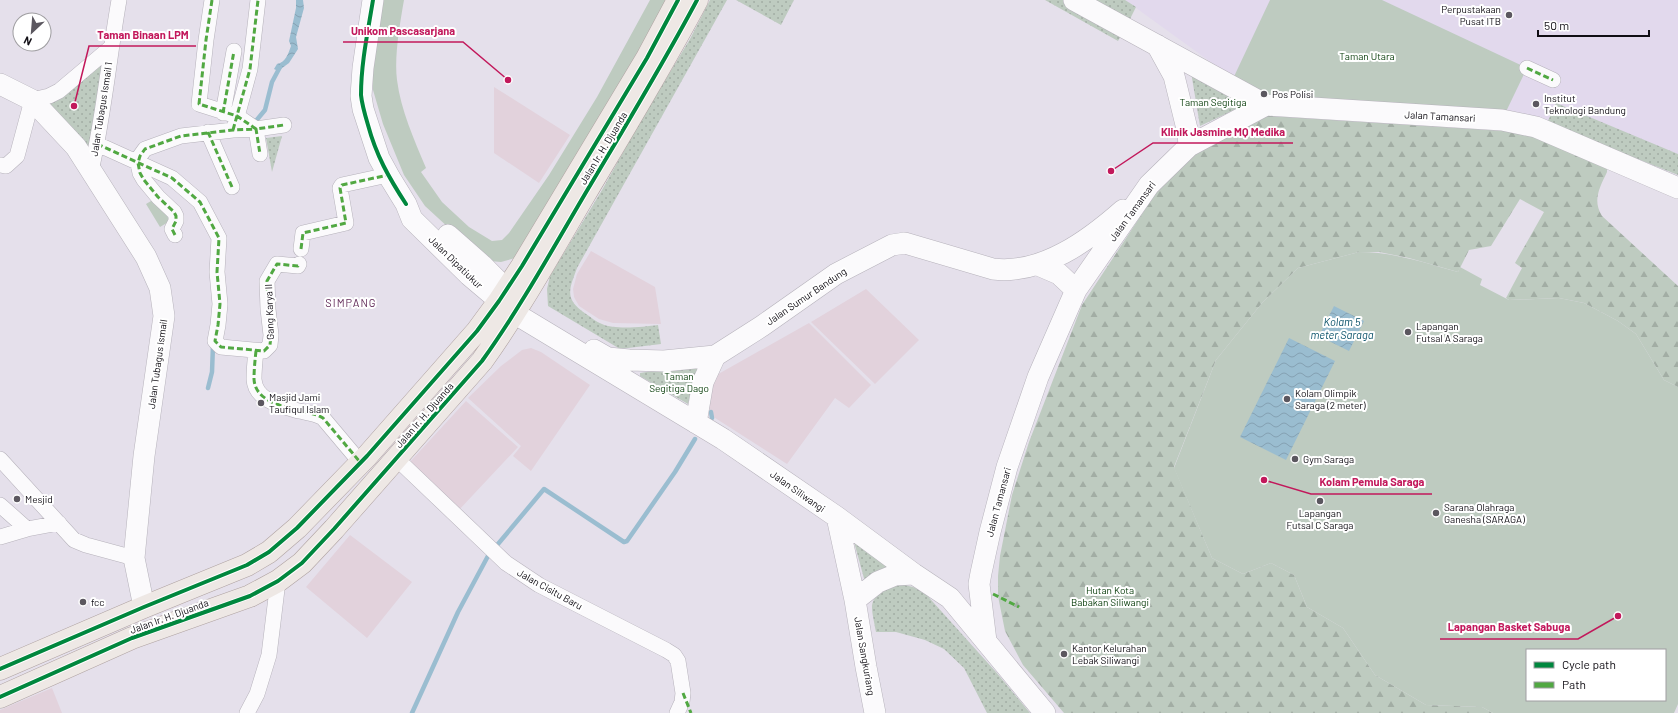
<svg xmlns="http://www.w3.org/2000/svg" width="1678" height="713" font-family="Barlow,sans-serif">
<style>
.commercial{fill:#e2d2dc}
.built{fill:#e2d9ed}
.green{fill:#becbc0;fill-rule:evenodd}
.forest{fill:url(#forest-firs)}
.park{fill:url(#park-dots)}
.water{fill:url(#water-waves)}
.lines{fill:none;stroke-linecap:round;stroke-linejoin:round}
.stream{stroke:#9abdd0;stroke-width:4.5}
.street-casing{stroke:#b6b2bb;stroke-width:16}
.secondary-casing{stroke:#b6b2bb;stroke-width:22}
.primary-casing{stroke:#afa2a1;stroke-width:23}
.street{stroke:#fbfafc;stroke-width:15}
.secondary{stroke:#fbfafc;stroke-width:21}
.primary{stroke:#eee8e5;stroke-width:22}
.quiet{stroke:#51a842;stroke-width:3;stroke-dasharray:6 3;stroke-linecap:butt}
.cycleway-casing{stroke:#fff;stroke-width:6}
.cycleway{stroke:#00873e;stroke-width:4}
.poi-dot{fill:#5b575f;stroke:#fff;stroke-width:1.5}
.labels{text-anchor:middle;stroke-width:4;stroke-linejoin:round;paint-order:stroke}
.poi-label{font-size:10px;fill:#100d14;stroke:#fff;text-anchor:start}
.park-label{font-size:10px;fill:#0d400f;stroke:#fff}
.street-label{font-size:10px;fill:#100d14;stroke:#fff}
.neighbourhood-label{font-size:11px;letter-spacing:1px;fill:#632d5a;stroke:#fff}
.water-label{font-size:11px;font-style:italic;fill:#095169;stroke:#fff}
.leader{fill:none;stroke:#c2185b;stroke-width:1.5}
.callout-dot{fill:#c2185b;stroke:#fff;stroke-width:1.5}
.callout-label{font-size:11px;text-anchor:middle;font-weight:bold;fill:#c2185b;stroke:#fff;stroke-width:4;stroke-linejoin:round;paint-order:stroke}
</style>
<defs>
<pattern id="forest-firs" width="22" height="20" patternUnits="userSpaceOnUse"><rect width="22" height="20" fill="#becbc0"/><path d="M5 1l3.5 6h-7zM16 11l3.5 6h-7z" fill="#a2ada4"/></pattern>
<pattern id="park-dots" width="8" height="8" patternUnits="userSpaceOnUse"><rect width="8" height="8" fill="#becbc0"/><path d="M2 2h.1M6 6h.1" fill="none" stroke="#a2ada4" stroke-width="1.8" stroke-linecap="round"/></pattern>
<pattern id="water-waves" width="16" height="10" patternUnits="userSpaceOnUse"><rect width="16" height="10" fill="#9abdd0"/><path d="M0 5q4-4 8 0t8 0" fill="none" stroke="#84a1b2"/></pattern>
</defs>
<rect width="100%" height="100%" fill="#e5e0eb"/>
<path class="commercial" d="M494,87L570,135L539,183L494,153Z
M591,251L655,287L661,324L613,323L599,319L579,306L574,297L573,289L577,274Z
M866,289L919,340L875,384L811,322Z
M809,323L871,385L849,408L835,398L787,464L712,416L708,405L713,377Z
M531,348L541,352L590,385L531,471L513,456L521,446L468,398L501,366L522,350Z
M466,401L518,447L458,511L408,464Z
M350,535L412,582L367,638L306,587Z
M52,688L62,713H0V710Z"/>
<path class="built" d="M1125,0H1678V175L1547,123L1241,84Z"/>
<path class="green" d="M378,0H404C400,23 394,57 397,80C401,111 414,139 426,168L421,172L442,202L469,227L492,241L502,240L509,233L549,175L597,97L650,0H673L515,258L501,262L490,261L450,229L425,206L404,175L383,124L373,90L371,75Z
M1270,0H1382L1527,68L1502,120L1266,105L1230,85Z
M156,198L170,221L160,227L146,204Z
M1359,252C1394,252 1425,263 1458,272L1460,267L1482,279L1480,285L1509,300L1559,298L1584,303L1618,321L1636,334L1664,380L1678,387V704L1674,713H1493L1482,707L1426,705L1375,675L1343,628L1307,607L1294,575L1271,563L1243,574L1212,558L1174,468L1216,360L1262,303L1298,268ZM1527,650H1665V700H1527Z"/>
<path class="forest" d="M1270,116L1520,132L1528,133L1607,168V172C1600,187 1592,200 1602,216L1678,286V387L1664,380L1636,334L1618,321L1584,303L1559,298L1509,300L1506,298L1522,268L1515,263L1544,212L1520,199L1491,246L1469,250L1458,272L1409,258L1379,252H1359L1298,268L1262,303L1216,360L1174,467L1212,558L1243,574L1271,563L1294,575L1307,607L1343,628L1375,675L1426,705L1482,707L1493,713H1064L1023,665L1005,631L998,596V576L1000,556L1012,495L1029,442L1082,305L1169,173L1190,152L1260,117Z"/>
<path class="park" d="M710,0H727L577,268C569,290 564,299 586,314C591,317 596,322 602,324C615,330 643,327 658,325L661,344L620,349L548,306L547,289L550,276L602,190L640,122L690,39Z
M736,0H794L781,25Z
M1045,0H1074L1125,29L1118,41Z
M1086,0H1125L1136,7L1128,23Z
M103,57L91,150L49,104Z
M1191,72L1247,104L1200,126Z
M1556,103L1678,154V175L1547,123Z
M282,136L272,172L266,138Z
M697,364L699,365L688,404L640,376V373Z
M851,531L898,564L865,582Z
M896,583L913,587L924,592L996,672L1030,713H987L964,668L944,649L925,640L896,632H876C870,600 867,601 896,583Z"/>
<path class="water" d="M296,0H303L304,8L296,37L298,49L289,63L278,71L274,69L277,64C286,62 288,54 291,46L289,41L296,8Z
M1334,306L1364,321L1349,351L1319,336Z
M1289,338L1335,361L1286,460L1240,437Z"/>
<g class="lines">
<path class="stream" d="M255,122L265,110L272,82L280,67
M208,388L212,372L213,345
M711,412L712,418
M498,544L544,489L624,542L627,541L675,472L695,439
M412,713L458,612L488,556"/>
<g class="street-casing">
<path id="street" d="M212,0L206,40L199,104L237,116L256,129L284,125
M1527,68L1553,80
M223,113L234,51
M235,124L250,69L258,0
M208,132L232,187
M97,144L172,178L200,202L219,238L217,272L220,304L218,325L215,341L221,347L264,351L270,345L271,335L268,309L267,281L277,264L298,266L299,264
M0,165L6,166L17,156L32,100L49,96L59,91L110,48
M91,171C104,115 109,57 119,0
M175,235L172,229L176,221V216L174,212L158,197L144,180L140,173L138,163L140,156L145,149L181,136L233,130L256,129L260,154
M301,249L303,233L346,223L340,188L342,185L388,175
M256,351C255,360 254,370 254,379C255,401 282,406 299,411C308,413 315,413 323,418L360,462
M0,459L74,540L86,545L134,558
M397,459L506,563L539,585L666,650L674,655L678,661L683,693L682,702L677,713
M0,505L27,529
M0,537L27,529L59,523
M247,713L257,694L269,655L278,581"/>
</g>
<g class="secondary-casing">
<path id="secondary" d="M373,0L363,68L361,96L363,109L379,158L390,178L406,204L412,219L469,275L514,313L723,439L837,517L914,574L950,598L1045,713
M1074,0L1266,105
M1157,45L1174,76L1188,133L1189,146
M0,84L32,100L76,147L146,257L160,288L164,316L144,456L134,558L144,607
M448,235L482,265L513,296
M1038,265L1059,274L1076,290
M594,350L608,358L629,360L664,361L715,356
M696,423L703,382L715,356L762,326L836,274L892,245L905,243L993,269C1042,275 1089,240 1123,210
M837,517L855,600L866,667L875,713
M855,600L878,582L895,575L914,574
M986,641L979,584L981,573L990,532L1007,467L1038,377L1076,290L1149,185L1189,146L1266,105L1502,120L1536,127L1678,188"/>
</g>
<g class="primary-casing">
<path id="primary" d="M0,669L144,607L247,565L269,552L297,528L367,456L477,331L499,301L522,266L647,58L678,0
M0,697L132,638L250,596L278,581L302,563L334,529L482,361C520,308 552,250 585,194C623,130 662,66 697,0"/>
</g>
<use href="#street" class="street"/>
<use href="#secondary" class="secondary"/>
<use href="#primary" class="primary"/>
<path class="quiet" d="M212,0L206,40L199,104L237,116L256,129L284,125
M1527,68L1553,80
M223,113L234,51
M233,130L250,69L258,0
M208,132L232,187
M97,144L172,178L200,202L219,238L217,272L220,304L218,325L215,341L221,347L264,351L270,345L271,335L268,309L267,281L277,264L298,266L299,264
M175,235L172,229L176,221V216L174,212L158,197L144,180L140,173L138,163L140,156L145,149L181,136L233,130L256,129L260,154
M301,249L303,233L346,223L340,188L342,185L388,175
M256,351C255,360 254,370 254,379C255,401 282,406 299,411C308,413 315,413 323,418L360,462
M993,594L1019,607
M683,693L691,713"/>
<g class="cycleway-casing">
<path id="cycleway" d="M373,0C368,31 361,63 361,95C362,105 365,115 368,125C376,155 389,178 406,204
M0,669L144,607L247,565L269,552L297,528L367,456L477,331L499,301L522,266L647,58L678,0
M0,697L132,638L250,596L278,581L302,563L334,529L482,361C520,308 552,250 585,194C623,130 662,66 697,0"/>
</g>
<use href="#cycleway" class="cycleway"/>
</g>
<g class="poi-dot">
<circle cx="1509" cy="15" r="4"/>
<circle cx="1264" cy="94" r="4"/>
<circle cx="1536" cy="104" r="4"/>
<circle cx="1408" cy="332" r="4"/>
<circle cx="1287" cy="399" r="4"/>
<circle cx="261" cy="403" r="4"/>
<circle cx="1295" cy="459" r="4"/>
<circle cx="17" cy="499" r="4"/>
<circle cx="1320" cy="501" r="4"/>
<circle cx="1436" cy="513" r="4"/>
<circle cx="83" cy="602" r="4"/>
<circle cx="1064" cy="654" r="4"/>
</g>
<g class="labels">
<g class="poi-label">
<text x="1501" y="13" text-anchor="end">Perpustakaan<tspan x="1501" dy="12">Pusat ITB</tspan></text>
<text x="1272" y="98">Pos Polisi</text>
<text x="1544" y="102">Institut<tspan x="1544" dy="12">Teknologi Bandung</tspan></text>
<text x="1416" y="330">Lapangan<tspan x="1416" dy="12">Futsal A Saraga</tspan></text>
<text x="1295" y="397">Kolam Olimpik<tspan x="1295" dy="12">Saraga (2 meter)</tspan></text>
<text x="269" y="401">Masjid Jami<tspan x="269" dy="12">Taufiqul Islam</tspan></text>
<text x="1303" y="463">Gym Saraga</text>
<text x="25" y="503">Mesjid</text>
<text x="1444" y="511">Sarana Olahraga<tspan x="1444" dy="12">Ganesha (SARAGA)</tspan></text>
<text x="1320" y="517" text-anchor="middle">Lapangan<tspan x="1320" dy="12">Futsal C Saraga</tspan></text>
<text x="91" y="606">fcc</text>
<text x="1072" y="652">Kantor Kelurahan<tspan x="1072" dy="12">Lebak Siliwangi</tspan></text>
</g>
<g class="park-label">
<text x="1367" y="60">Taman Utara</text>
<text x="1213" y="106">Taman Segitiga</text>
<text x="679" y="380">Taman<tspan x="679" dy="12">Segitiga Dago</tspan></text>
<text x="1110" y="594">Hutan Kota<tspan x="1110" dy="12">Babakan Siliwangi</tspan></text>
</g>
<g class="street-label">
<text transform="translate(101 109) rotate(-81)" y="4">Jalan Tubagus Ismail 1</text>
<text transform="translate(1440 116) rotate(3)" y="4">Jalan Tamansari</text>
<text transform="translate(603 148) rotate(-59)" y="4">Jalan Ir. H. Djuanda</text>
<text transform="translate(1132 211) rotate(-54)" y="4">Jalan Tamansari</text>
<text transform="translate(456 262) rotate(44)" y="4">Jalan Dipatiukur</text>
<text transform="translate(806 296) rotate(-34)" y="4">Jalan Sumur Bandung</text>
<text transform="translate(269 312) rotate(-92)" y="4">Gang Karya II</text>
<text transform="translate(157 364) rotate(-82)" y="4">Jalan Tubagus Ismail</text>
<text transform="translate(424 415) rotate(-49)" y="4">Jalan Ir. H. Djuanda</text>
<text transform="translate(798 491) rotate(35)" y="4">Jalan Siliwangi</text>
<text transform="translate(998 502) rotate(-75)" y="4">Jalan Tamansari</text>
<text transform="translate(550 589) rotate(29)" y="4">Jalan Cisitu Baru</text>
<text transform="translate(169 616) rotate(-20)" y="4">Jalan Ir. H. Djuanda</text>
<text transform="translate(865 656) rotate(80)" y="4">Jalan Sangkuriang</text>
</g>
<g class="neighbourhood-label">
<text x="351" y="307">SIMPANG</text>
</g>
<g class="water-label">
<text x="1342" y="326">Kolam 5<tspan x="1342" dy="13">meter Saraga</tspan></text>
</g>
</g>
<path class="leader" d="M508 80L463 42H343M74 106L89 46H196M1111 171L1153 143H1293M1264 480L1311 494H1432M1618 616L1578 639H1440"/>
<g class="callout-dot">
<circle cx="508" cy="80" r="4"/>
<circle cx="74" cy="106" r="4"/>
<circle cx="1111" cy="171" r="4"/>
<circle cx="1264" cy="480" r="4"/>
<circle cx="1618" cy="616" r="4"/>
</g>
<g class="callout-label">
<text x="403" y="35">Unikom Pascasarjana</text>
<text x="143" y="39">Taman Binaan LPM</text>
<text x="1223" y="136">Klinik Jasmine MQ Medika</text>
<text x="1372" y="486">Kolam Pemula Saraga</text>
<text x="1509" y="631">Lapangan Basket Sabuga</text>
</g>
<rect x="1526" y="649" width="140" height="52" fill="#ffffff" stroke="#9f9ea1"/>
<rect x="1534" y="662" width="20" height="6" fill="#00873e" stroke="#9f9ea1"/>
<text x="1562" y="669" font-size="12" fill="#100d14">Cycle path</text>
<rect x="1534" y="682" width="20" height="6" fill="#51a842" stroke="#9f9ea1"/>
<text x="1562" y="689" font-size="12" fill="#100d14">Path</text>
<g transform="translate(32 32) rotate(206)"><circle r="19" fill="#ffffff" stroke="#9f9ea1"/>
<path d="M0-3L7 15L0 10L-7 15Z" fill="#5b575f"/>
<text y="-6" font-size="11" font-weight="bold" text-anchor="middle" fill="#100d14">N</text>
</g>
<path d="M1538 30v6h111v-6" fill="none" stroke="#100d14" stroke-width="2"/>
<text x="1544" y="30" font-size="12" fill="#100d14" stroke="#ffffff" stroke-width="3" paint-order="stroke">50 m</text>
</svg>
